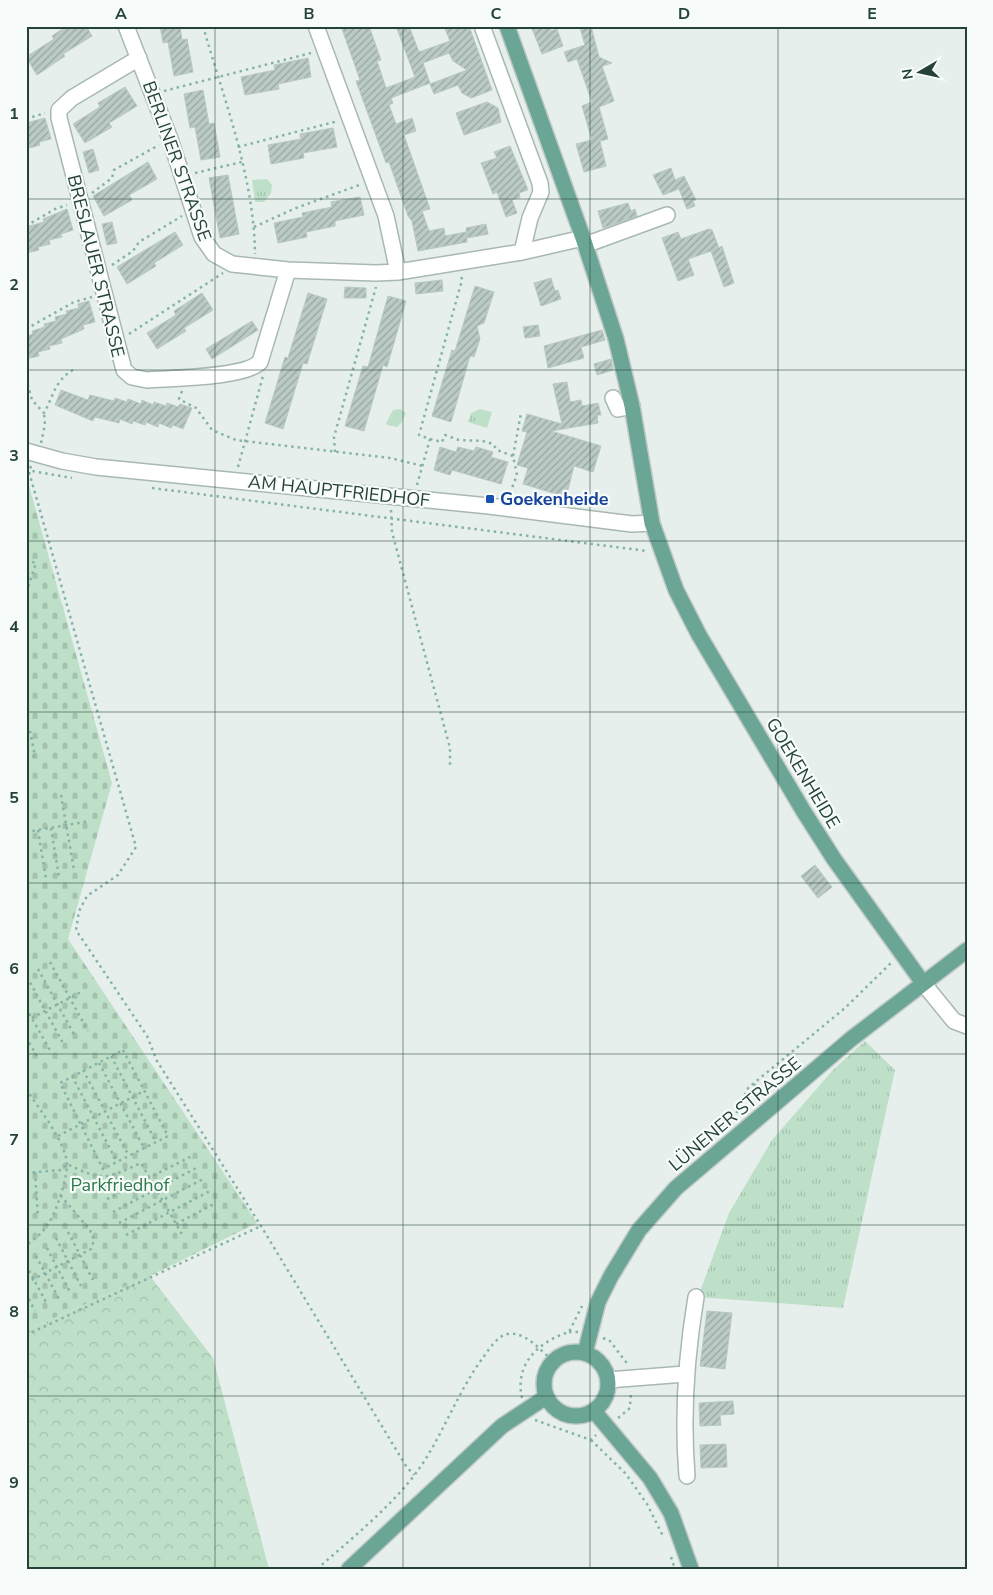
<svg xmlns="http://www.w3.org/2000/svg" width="993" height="1595" font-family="'Nunito Sans',sans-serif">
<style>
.grass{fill:url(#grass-tufts)}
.forest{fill:url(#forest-crowns)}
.cemetery{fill:url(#cemetery-stones)}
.building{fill:url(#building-hatch);stroke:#b8c9c2}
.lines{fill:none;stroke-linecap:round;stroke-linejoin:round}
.minor-casing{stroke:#a8b8b2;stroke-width:18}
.major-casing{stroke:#c2cac8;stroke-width:18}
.path{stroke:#86b3a5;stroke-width:2.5;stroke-dasharray:2.5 4;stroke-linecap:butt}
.minor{stroke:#fff;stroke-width:15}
.major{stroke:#6aa596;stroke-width:15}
.grid{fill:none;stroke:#24423a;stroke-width:1;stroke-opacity:0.55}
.transit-dot{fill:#1a4fb4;stroke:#f7fbf9;stroke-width:2}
.labels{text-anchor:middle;stroke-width:4.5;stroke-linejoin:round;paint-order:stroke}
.street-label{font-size:18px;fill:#24423a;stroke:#f7fbf9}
.transit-label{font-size:18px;font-weight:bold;fill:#164399;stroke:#f7fbf9;text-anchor:start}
.park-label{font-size:18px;fill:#2d7a4b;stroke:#f7fbf9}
.neatline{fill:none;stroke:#24423a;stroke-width:2}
.grid-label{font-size:16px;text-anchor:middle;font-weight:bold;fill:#24423a}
</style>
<defs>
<pattern id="grass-tufts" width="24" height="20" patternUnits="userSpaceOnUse" patternTransform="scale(1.25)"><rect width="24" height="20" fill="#bfe0c8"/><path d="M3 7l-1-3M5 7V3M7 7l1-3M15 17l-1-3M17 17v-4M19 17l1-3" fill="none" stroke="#a4c1ad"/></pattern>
<pattern id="forest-crowns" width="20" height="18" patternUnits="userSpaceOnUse" patternTransform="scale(1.25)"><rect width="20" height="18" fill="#bfe0c8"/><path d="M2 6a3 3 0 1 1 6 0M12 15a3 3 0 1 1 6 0" fill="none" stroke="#a4c1ad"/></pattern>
<pattern id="cemetery-stones" width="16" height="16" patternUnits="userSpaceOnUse" patternTransform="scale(1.25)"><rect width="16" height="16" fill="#bfe0c8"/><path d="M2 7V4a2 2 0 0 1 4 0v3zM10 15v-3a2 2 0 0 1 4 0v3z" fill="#a4c1ad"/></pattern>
<pattern id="building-hatch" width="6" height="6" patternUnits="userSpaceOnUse" patternTransform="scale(1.25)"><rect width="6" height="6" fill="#bbcac4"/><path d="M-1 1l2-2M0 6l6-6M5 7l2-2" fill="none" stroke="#98a6a0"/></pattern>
</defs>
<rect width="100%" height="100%" fill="#e6efeb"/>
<path class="grass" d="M267,179L272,185L271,193L264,202H255L252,180Z
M400,409L406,413L402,422L397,427L387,425L386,423L393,410Z
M480,409L492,412L487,428L468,422L471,413Z
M865,1041L895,1070L843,1308L698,1297L729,1213L772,1140L833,1070Z"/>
<path class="forest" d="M150,1276L213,1358L269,1569H26V1330Z"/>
<path class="cemetery" d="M26,475L112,783L68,939L257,1223L150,1276L26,1330Z"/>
<path class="building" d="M67,26H86L92,36L63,54L65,56L37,75L26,57L54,39L52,36Z
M160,26H180L182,40L187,39L193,72L174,76L168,42L163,43Z
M341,26H369L381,60L377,61L386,88L415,77L396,26H409L419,52L450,41L444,26H469L492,90L471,98L462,93L458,85L434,94L430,84L467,70L453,61L449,53L423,63L430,83L391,98L393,103L389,105L396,124L412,118L416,131L404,135L430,209L422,211L429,231L444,228L445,236L466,232L467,242L418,251L412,221L408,216L389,162L386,163L356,81L360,80Z
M531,26H549L551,31L557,29L563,46L542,54Z
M586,26H591L599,57L612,63L602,66L614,101L599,107L608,139L600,141L606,166L584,172L576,144L592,140L582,106L592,102L577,59L568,62L564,52L585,45L580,28Z
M308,58L311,77L278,84L279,89L245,95L241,77L275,70L274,65Z
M125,87L137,106L109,123L112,127L85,143L73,124L100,107L98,103Z
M203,90L209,124L214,123L220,157L201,160L195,127L190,128L184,94Z
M487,102L498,108L501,122L464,135L456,113Z
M45,118L51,139L39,142L40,145L26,149V123Z
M333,128L337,147L303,153L304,158L271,164L268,145L301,139L300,134Z
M510,146L528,190L519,193L520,197L512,200L517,213L506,217L497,192L493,194L481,163L497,158L494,152Z
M93,149L99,170L89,173L83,152Z
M148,162L157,179L129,195L132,200L104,216L93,196Z
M671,168L675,180L684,176L696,200L693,201L695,206L687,209L679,189L663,195L653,175Z
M228,175L239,234L220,238L209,178Z
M360,197L364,215L335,221V226L306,232L307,237L278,243L274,223L303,217L302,213L332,207L331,202Z
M628,203L631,211L635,209L637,216L603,228L598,211Z
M67,209L73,230L61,234L62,237L49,240L50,244L38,247L39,250L26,253V227L44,222L43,219Z
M112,222L117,243L107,245L102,224Z
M486,224L488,234L467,238L466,228Z
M709,229L712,230L719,248L722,246L734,283L724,287L711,251L688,259L694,275L678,281L662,238L678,232L681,239Z
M175,232L183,245L154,263L156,266L127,284L117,267Z
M551,278L555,291L558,290L561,299L541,306L534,283Z
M442,280L443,291L416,294L415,283Z
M475,286L494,292L484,323L477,326L480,339L474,357L470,356L451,422L432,416L452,350L455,351Z
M345,287L366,288V298H344Z
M202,293L213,310L184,328L186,331L157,349L147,333L176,315L174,311Z
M308,293L327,299L307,364L303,363L283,429L265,423L285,357L288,358Z
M388,296L406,301L387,367L383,365L364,431L345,426L363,366L368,367Z
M89,301L95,322L83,325L84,329L61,339L62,343L49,346L50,349L38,352L39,356L26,359V336L33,334L32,331L45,327L44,324L56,321L55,317L67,314L66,311L79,308L78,304Z
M252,321L258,330L212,359L206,349Z
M538,325L540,336L525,338L523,327Z
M602,330L605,340L581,347L584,358L548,368L544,346Z
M611,359L613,370L597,375L594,364Z
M567,382L570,402L581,400L582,406L598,403L601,415H597L598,423L551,431L601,446L593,472L574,466L566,497L523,484L528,468L517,465L527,432L522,431L527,414L562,424L553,384Z
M61,390L88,400L90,395L114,401L115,398L127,402L128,399L141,404L142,400L153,405L154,402L166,406L167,403L178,407L180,404L192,408L183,429L173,425L171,428L159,423L158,427L146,422L145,425L133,421L132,424L120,419L119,423L95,417L93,421L55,405Z
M440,447L456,452L458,447L474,451L476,447L493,452L491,457L508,462L501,484L452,470L450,475L434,470Z
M815,865L832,887L818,898L801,876Z
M707,1311L732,1313L725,1369L700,1366Z
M733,1401L734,1414L720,1415L721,1425L700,1426L699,1403Z
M726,1444L727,1467L701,1468L700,1445Z"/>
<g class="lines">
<g class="minor-casing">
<path id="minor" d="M126,26L170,139L202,237L214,254L232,264L288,270L376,273L398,272L522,252L583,238
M316,26L386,216L398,272
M482,26L540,183L541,192L530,218L522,252
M139,58L72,98L59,110V118L124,370L132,377L147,380C171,378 245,378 260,362L288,270
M585,245L667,215
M613,398L618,409L632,406
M26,451L62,461L96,467L489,506L632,524L652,523
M923,983L954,1021L967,1026
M608,1380L685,1374
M687,1476C682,1415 686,1357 696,1297"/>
</g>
<g class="major-casing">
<path id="major" d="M507,26L583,238L616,339L632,406L652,523L676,590L699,635L804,812L834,859L923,983
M544 1384a32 32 0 1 1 64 0a32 32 0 1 1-64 0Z
M585,1353L598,1302L611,1276L639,1230L676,1188L851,1039L967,950
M594,1411L650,1478L671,1513L691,1569
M349,1569L502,1426L546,1397"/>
</g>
<path class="path" d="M203,26C224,100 254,176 255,254
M164,91L311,53
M26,119L45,113
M238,147L338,121
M195,173L242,162
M92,193L112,178L114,170L159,145
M26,226L55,209L67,205
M254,227L296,208L362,184
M112,265L133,251L139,242L182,216
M26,329L74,302L92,297
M129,334L223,273
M26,378L32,400L44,413C53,397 55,380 73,370
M182,391L179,399L196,408L212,430L236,440L390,458L423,466
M430,439L442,442L445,435L459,440L483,441L493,444L497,450L513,456L517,475L509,496
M41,443L45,425L44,413
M335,452L334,437L376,287
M513,456L521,413
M31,466L29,472L136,847L118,875L87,896L79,911L76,930L147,1036L157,1061L261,1226L406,1466L414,1475
M238,467L263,376
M26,470L72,478
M417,485L430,439L419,435L462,280L461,274
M152,488L647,551
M391,510L392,532L450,748V765
M26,560L36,563L26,593
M26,758L35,756L30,731
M61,795L74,870
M51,828L59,877
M38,830L46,879
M26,832L90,821
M50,962L88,1031
M38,969L76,1038
M27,977L64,1045
M26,1008L51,1052
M26,1021L83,991
M26,1037L38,1058
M123,1050L168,1136L103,1169L60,1083Z
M111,1056L156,1142
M99,1063L144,1148
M83,1070L129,1156
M72,1076L117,1162
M754,1084L763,1096
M26,1089C38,1107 68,1145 67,1166C66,1178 62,1192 58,1203C51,1223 43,1234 26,1245
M58,1136L144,1091
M699,1149L736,1114L748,1088L845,1008L891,963
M35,1172L38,1217
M26,1173L60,1170L67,1164C104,1182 105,1179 141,1163L183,1236
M107,1199L192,1156
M113,1212L198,1167
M119,1223L203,1179
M176,1224L216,1203
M68,1232L93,1280
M126,1235L210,1191
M56,1238L81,1286
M47,1248L70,1292
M36,1256L59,1299
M26,1265L47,1304
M26,1283L91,1249L94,1240L90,1230L61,1196
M26,1293L35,1311
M569,1332H578
M26,1335L261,1226
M603,1338L610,1341L629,1366
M522,1398C514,1363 540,1341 569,1332L582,1306
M618,1418L630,1408L631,1391
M535,1420L591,1440L596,1435
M591,1440L626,1474L647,1504L664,1538
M671,1557L675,1569
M317,1569C350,1540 386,1511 413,1477C441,1441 455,1396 482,1359C487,1352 494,1341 502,1336C521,1326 540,1350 553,1361"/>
<use href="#minor" class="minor"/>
<use href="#major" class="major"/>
</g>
<path class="grid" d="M215,26V1569M403,26V1569M590,26V1569M778,26V1569M26,199H967M26,370H967M26,541H967M26,712H967M26,883H967M26,1054H967M26,1225H967M26,1396H967"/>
<rect class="transit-dot" x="485" y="494" width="10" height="10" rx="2.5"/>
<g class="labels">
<g class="street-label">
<text transform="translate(177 161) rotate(70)" y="6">BERLINER STRASSE</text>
<text transform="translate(96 266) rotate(76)" y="6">BRESLAUER STRASSE</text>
<text transform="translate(339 491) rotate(6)" y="6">AM HAUPTFRIEDHOF</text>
<text transform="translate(803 773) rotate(59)" y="6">GOEKENHEIDE</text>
<text transform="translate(735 1114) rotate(-40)" y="6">LÜNENER STRASSE</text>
</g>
<g class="transit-label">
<text x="500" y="505">Goekenheide</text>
</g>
<g class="park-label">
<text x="120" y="1191">Parkfriedhof</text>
</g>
</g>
<rect width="993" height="1595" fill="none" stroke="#f7fbf9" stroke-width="55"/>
<g transform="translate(920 72) rotate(261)" stroke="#f7fbf9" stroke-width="4" paint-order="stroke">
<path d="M0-4L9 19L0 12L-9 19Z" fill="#24423a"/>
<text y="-8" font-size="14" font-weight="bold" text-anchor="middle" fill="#24423a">N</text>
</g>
<rect x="28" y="28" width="938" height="1540" class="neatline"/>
<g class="grid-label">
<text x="121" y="19">A</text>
<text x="309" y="19">B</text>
<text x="496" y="19">C</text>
<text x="684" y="19">D</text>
<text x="872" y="19">E</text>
<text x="14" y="119">1</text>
<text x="14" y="290">2</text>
<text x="14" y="461">3</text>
<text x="14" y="632">4</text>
<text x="14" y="803">5</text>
<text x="14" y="974">6</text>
<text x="14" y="1145">7</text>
<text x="14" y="1317">8</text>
<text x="14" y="1488">9</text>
</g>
</svg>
